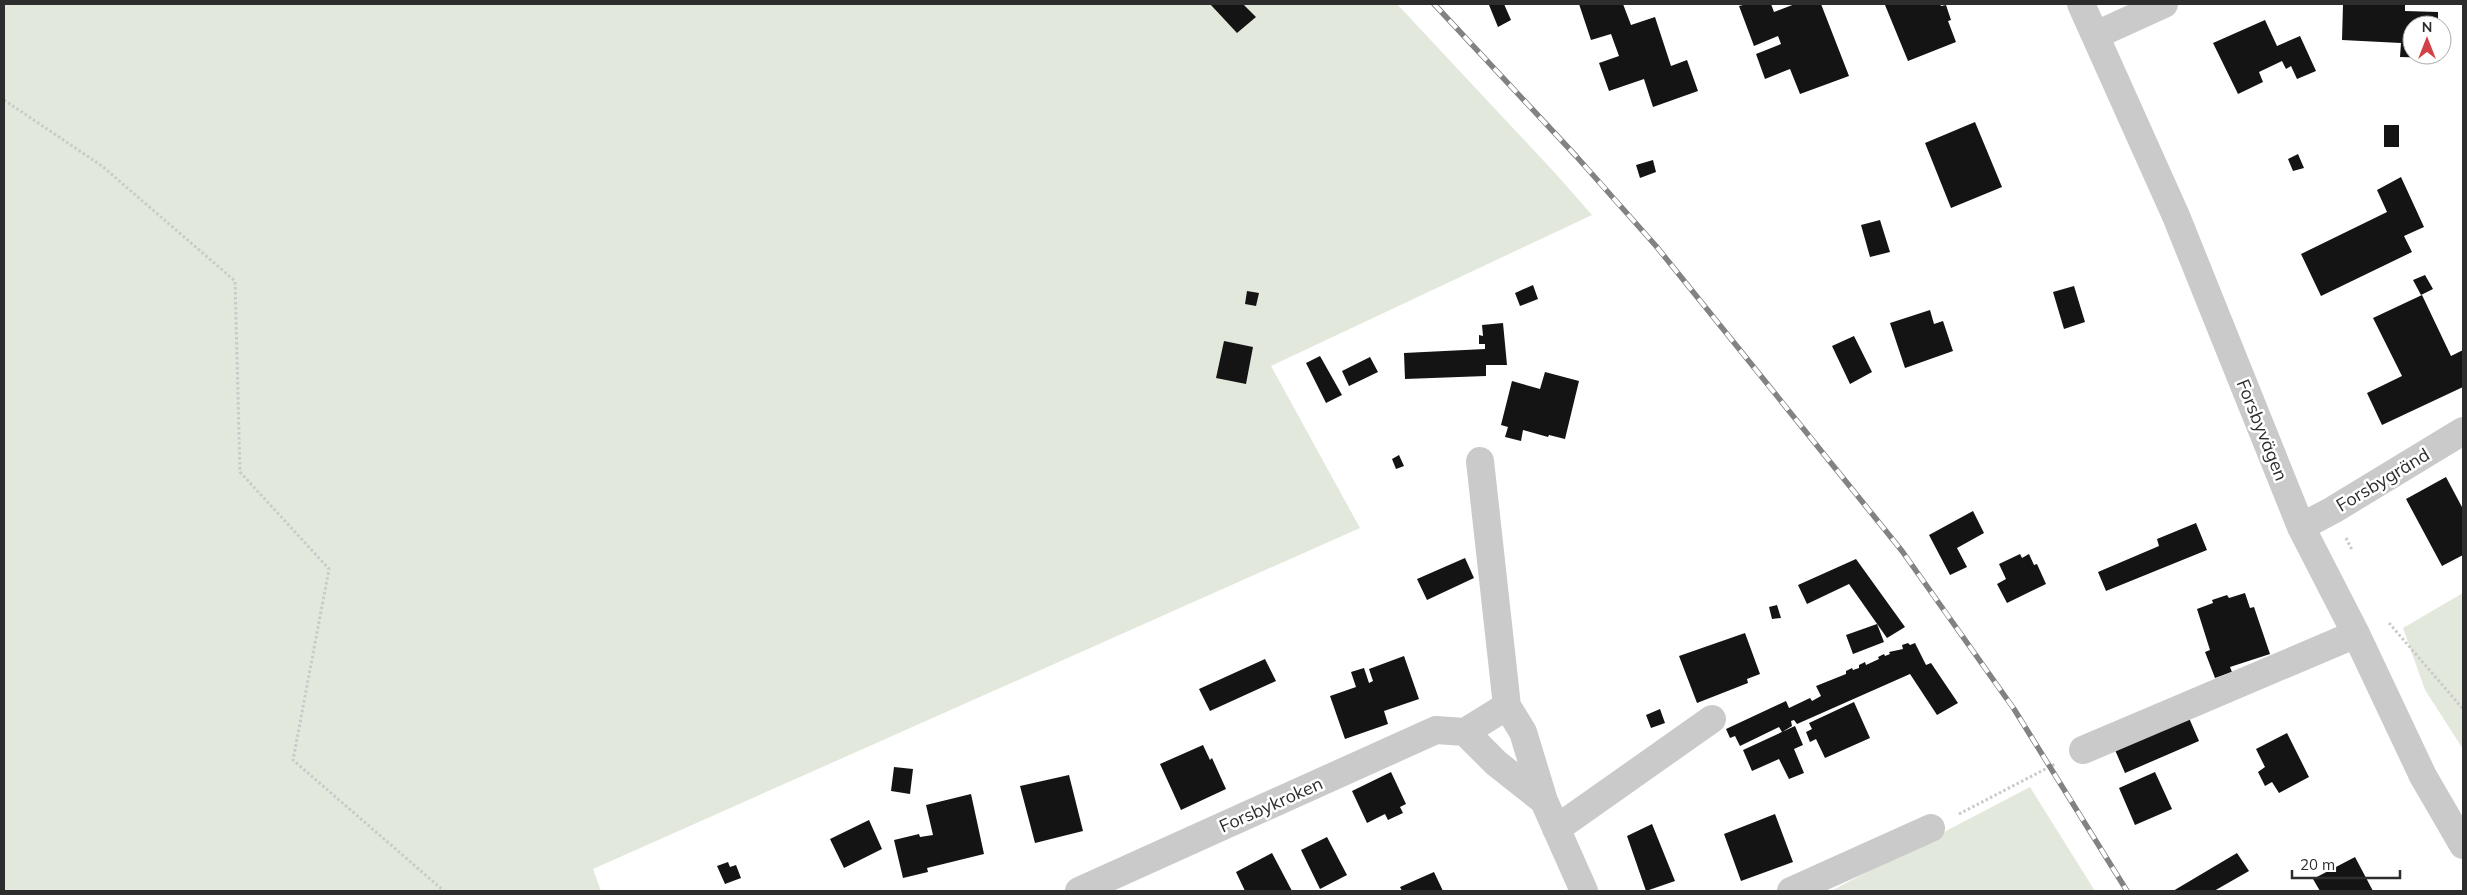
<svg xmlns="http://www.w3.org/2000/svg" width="2467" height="895" font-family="Mulish,sans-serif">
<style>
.green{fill:#e2e9dc}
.building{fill:#141414}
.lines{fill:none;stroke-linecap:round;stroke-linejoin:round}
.path{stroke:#cacaca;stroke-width:3;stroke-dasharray:2.5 2.5;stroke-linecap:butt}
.minor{stroke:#cacaca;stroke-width:28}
.rail-casing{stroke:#828282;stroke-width:5.5}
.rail{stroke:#fff;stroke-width:4;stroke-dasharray:11;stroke-linecap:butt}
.labels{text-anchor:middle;stroke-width:5;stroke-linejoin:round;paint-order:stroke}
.street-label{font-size:18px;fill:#2d2d2d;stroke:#fff}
</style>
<rect width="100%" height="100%" fill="#fff"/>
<path class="green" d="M4,4H1397L1556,174L1592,215L1271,366L1360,528L593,869L601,891H4Z
M2463,593V749L2425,690L2403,628Z
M2030,787L2095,891H1831Z"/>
<path class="building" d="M1210,4H1243L1256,17L1237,33Z
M1504,4L1511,20L1498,27L1489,5Z
M1579,4H1623L1631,25L1655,17L1671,66L1687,60L1698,91L1653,107L1644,79L1609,91L1599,63L1619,56L1611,34L1591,40Z
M1747,4H1771L1774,12L1795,4H1821L1849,76L1800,94L1790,69L1765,79L1756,54L1781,44L1778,36L1754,46L1739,6Z
M1888,4H1940L1941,6L1946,5L1951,20L1948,21L1956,42L1908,61L1885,5Z
M2343,4H2405V11L2438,12V25H2412V55H2437V58L2400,57L2401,43L2342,40Z
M2265,20L2277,46L2300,36L2316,71L2297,79L2291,66L2286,69L2282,61L2259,72L2263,82L2238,94L2213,43Z
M1975,122L2002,187L1951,208L1925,143Z
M2384,125H2399V147H2384Z
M2298,154L2304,168L2293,171L2288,159Z
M1653,160L1656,172L1640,178L1636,165Z
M2401,177L2424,227L2404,236L2412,252L2321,296L2301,254L2387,212L2377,190Z
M1880,220L1890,252L1870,257L1861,225Z
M2425,275L2433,289L2421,295L2413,280Z
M1533,285L1538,299L1520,306L1515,293Z
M2074,286L2085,322L2064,329L2053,292Z
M1247,291L1259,293L1256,306L1245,304Z
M2422,295L2451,356L2463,350V387L2382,425L2367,393L2402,376L2373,318Z
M1930,310L1934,324L1943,321L1953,351L1905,368L1890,323Z
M1503,323L1507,365H1486V376L1405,379L1404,353L1485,349V344H1479V335L1483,336L1482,325Z
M1854,336L1872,372L1850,384L1832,346Z
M1224,341L1253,347L1246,384L1216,378Z
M1320,356L1342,395L1326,403L1306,363Z
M1370,357L1378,372L1349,386L1342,371Z
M1545,372L1579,381L1565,439L1549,435L1548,437L1523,430L1521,441L1505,437L1508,427L1501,425L1512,381L1540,389Z
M1399,455L1404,466L1396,469L1392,459Z
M2446,477L2463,509V555L2442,566L2406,499Z
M1973,511L1984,533L1957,548L1967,567L1950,575L1929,535Z
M2196,523L2207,550L2106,591L2098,572L2159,546L2157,539Z
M2020,554L2022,558L2029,554L2034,565L2037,564L2046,584L2007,603L1997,584L2006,579L1999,564Z
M1465,558L1474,578L1427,600L1417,579Z
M1856,559L1905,627L1887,638L1849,584L1807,604L1798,585Z
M2245,593L2250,608L2254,607L2270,654L2230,667L2232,672L2215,678L2205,652L2210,650L2197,609L2213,603L2212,600L2227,595L2229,598Z
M1777,605L1781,618L1772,619L1769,607Z
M1877,624L1884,642L1853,654L1846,635Z
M1745,633L1760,674L1747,679L1748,683L1697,703L1679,656Z
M1908,643L1910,645L1915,643L1926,665L1931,663L1958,703L1937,715L1910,674L1797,724L1794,720L1791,721L1792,726L1782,732L1779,727L1740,746L1735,736L1730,738L1726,729L1786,701L1789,708L1810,698L1812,701L1821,696L1816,686L1846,674V671L1852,668L1853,670L1859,668V665L1865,662L1866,665L1879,659L1878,657L1884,654L1885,656L1890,654L1889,652L1903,649L1902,645Z
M1404,656L1419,699L1384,711L1388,724L1345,739L1330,696L1356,687L1351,672L1364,668L1369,683L1373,681L1369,669Z
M1265,659L1276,681L1210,711L1199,689Z
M1854,702L1870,738L1825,758L1816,739L1810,742L1806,732L1812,729L1809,723Z
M1660,709L1665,723L1651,728L1646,715Z
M2189,718L2199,741L2125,773L2115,750Z
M1795,726L1803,745L1794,749L1804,773L1789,779L1779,759L1752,771L1743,750Z
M2287,733L2309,777L2279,793L2272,782L2265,786L2258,772L2265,767L2256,749Z
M1203,745L1210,760L1212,758L1226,789L1181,810L1160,764Z
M894,767L913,769L910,794L891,791Z
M1391,772L1406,804L1400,807L1403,813L1388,820L1385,814L1367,823L1352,791Z
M2155,772L2172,809L2135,825L2119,788Z
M1069,775L1083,831L1035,843L1020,786Z
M971,794L984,854L927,868L928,872L903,878L894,840L919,834L920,837L933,835L926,805Z
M1775,814L1793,862L1741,881L1724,834Z
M869,820L882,849L844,868L830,839Z
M1652,824L1675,881L1646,891L1627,836Z
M1327,837L1347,875L1320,889L1301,850Z
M1272,853L1292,891H1245L1236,872Z
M2237,853L2249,871L2214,891H2173Z
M2355,857L2373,891H2320L2313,879Z
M728,862L730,867L736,865L741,878L725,884L717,866Z
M1434,872L1443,891H1402L1400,887Z"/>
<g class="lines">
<path class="path" d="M4,100L102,166L235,281L240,472L329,569L293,760L444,891
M2346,538L2352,550
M2389,623L2463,709
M1959,814L2055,764"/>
<path class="minor" d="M2081,4L2176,216L2301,527L2356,634L2423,776L2463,845
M2096,35L2164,4
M1480,461L1507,706
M2301,527L2333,510L2463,431
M2083,750L2356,634
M1544,801L1496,763L1465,732L1507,706L1523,732L1544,801L1584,891
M1556,829L1712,719
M1079,891L1436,730L1465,732
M1791,891L1931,828"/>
<g class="rail-casing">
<path id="rail" d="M1434,4L1576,156L1656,246L1902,551L2014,709L2127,891"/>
</g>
<use href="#rail" class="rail"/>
</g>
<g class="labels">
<g class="street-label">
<text transform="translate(2262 430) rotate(68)" y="6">Forsbyvägen</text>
<text transform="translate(2383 480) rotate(-31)" y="6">Forsbygränd</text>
<text transform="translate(1271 805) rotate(-24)" y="6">Forsbykroken</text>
</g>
</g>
<rect width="2467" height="895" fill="none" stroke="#2d2d2d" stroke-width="10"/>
<g transform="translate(2427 40)"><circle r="24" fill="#ffffff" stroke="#ababab"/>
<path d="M0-4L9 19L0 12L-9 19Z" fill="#d04248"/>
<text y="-8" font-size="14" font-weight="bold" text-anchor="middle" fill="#2d2d2d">N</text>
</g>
<path d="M2292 870v8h108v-8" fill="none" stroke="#2d2d2d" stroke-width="2.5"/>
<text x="2300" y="870" font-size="15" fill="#2d2d2d" stroke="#ffffff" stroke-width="4" paint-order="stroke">20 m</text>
</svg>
